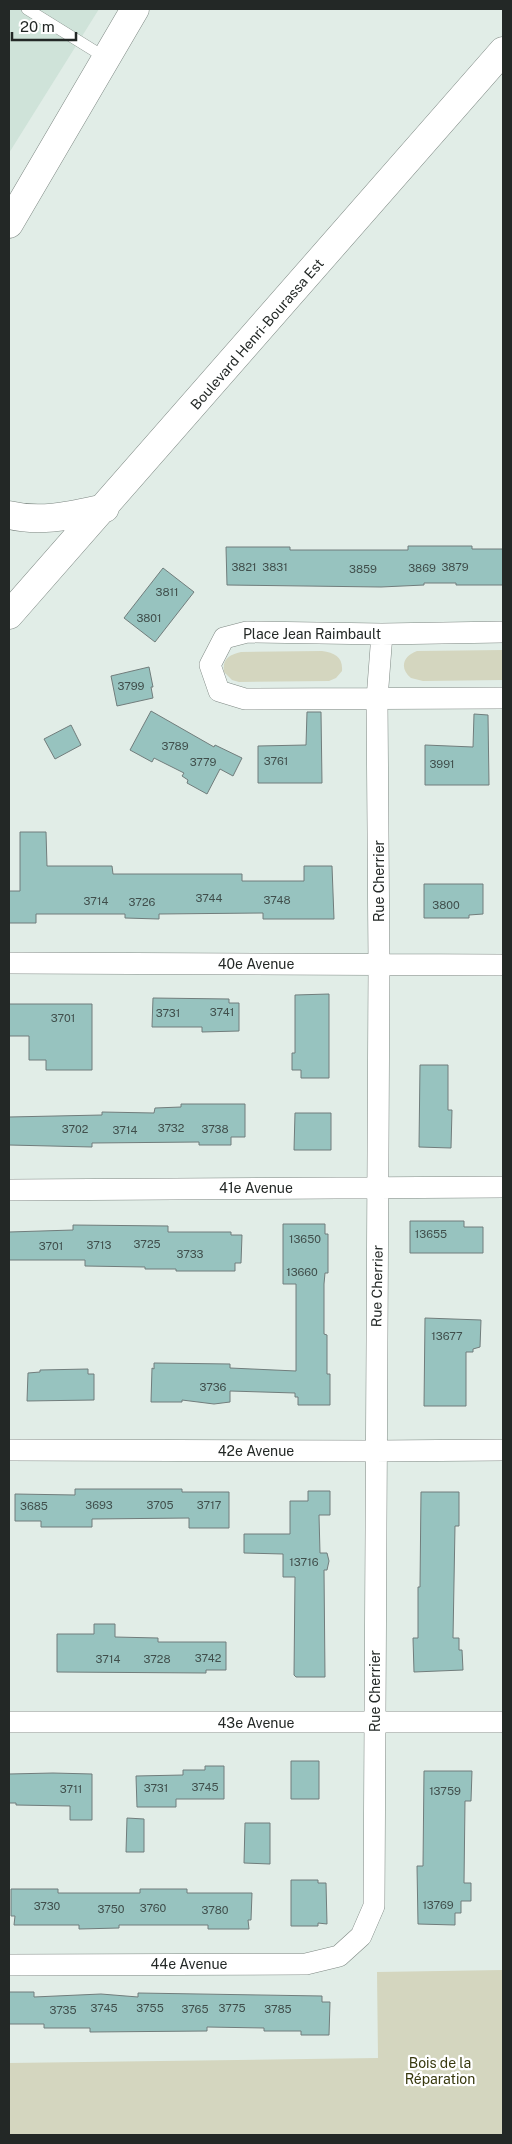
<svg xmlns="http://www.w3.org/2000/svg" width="512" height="2144" font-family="'Public Sans',sans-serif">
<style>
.built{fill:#cfe3d9}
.green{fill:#d4d6bf}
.building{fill:#97c3bf;stroke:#717d7c}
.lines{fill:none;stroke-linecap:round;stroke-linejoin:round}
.lane-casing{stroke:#7e8883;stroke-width:12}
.street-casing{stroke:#7e8883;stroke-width:22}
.primary-casing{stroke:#7e8883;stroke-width:29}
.lane{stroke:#fff;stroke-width:11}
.street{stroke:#fff;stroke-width:21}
.primary{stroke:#fff;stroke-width:28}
.labels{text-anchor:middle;stroke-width:4.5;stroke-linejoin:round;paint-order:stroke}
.number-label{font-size:11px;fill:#404f4c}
.street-label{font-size:14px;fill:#232826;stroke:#fff}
.park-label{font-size:14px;fill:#38390e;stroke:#fff}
</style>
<rect width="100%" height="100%" fill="#e1ede7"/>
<path class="built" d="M9,9H99L9,153Z"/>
<path class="green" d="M503,650V680L423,681L411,678C399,668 403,656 417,651Z
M322,651C335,653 343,657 342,671L336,678L329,681L239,682L232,680L224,672C222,659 229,655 241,652Z
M503,1970V2135H9V2063L378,2058L377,1972Z"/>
<path class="building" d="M408,546H472V549H503V585H456V583H424V585L381,587L227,585L226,547H290V550H408Z
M163,568L194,592L155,642L124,618Z
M149,667L153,687H151L153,698L117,706L111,676Z
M151,711L214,747L215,745L242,758L233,776L220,769L207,794L187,783L188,780L182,776L184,773L154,758L152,762L130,750Z
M307,712H321L322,783H258V746L306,745Z
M474,714L488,715L489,785H425V745L473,747Z
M71,725L81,745L55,759L44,739Z
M20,832H46L47,866H112L113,874H242V881H304V866H332L334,919H263V913L159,914V919L125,918V914H36V923H9V891H20Z
M424,884H483V914L469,915V918H424Z
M329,994V1078H301V1070H292V1053H295V995Z
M153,998L229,999V1003H239V1031L202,1032V1027H152Z
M9,1004H92V1070H46V1060H29V1036H9Z
M420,1065H448V1110H452L451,1148L419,1147Z
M181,1104H245V1137H231V1145H199V1142L92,1143V1147L9,1145V1117L102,1115V1112L154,1113L155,1108L181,1107Z
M295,1113H331V1150H294Z
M410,1221H464V1227H483V1253H410Z
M283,1224H325V1234H328V1273H325L324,1284V1334L327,1335V1374H330V1405H298V1397H295V1393L230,1391V1402L214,1404L182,1400V1402H151L152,1368L154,1369V1363L230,1364V1368L296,1371V1284H283Z
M73,1225L168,1226V1232H231V1235H242L241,1263H235V1271H176V1269H145V1267L85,1266V1260H9V1232L73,1230Z
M425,1318L481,1320L480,1347L473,1349V1352H466V1406H424Z
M88,1369V1374H94V1400L27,1401L28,1373L40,1372V1370Z
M75,1489H182V1492H229V1528H189V1518L92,1519V1527H41V1521H15V1494L75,1495Z
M308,1491H330V1515H319L320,1553H327L329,1561L327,1570H324L325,1677H296L294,1675L295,1577H283V1554L244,1553V1534H290V1501H308Z
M421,1492H459V1526H455L453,1638H459V1650H462L463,1670L414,1672L413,1638H418V1587H420Z
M94,1624H115V1637L158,1638V1642H226V1670H206V1673L57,1672V1634H94Z
M291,1761H319V1799H291Z
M205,1766H224V1799H176V1807H137L136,1776L183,1775V1770H205Z
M424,1771H472L471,1801H465L464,1883H471V1901H461V1913H455V1925L418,1924L417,1866H423Z
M53,1773L92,1774V1820H70V1806L16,1805V1803H9V1774Z
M127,1818L144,1819V1852H126Z
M245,1823H270V1864L244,1863Z
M291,1880H318V1883H326L327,1924L318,1923V1926H291Z
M11,1889H58V1893H140V1889H187V1893H252L251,1920H248L249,1929H208V1925H119V1928L79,1929V1925H14L15,1916H11Z
M9,1992H34V1997L101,1994L138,1997V1993L322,1996V2002H330L329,2035H301V2031H264V2028L207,2027V2031L90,2032V2028H44V2024H9Z"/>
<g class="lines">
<g class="lane-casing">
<path id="lane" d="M27,9L106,58"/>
</g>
<g class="street-casing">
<path id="street" d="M503,632L382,634L247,632L224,638L210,665L219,691L245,699L503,698
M9,963L503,965
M9,1190L503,1187
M9,1450L375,1451L503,1450
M9,1722H503
M9,1965L306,1964L339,1956L361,1936L374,1906L379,965L377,699L382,634"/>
</g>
<g class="primary-casing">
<path id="primary" d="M9,224L135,9
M9,515C42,523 72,515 105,508
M9,615L503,51"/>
</g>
<use href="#lane" class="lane"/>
<use href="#street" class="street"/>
<use href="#primary" class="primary"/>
</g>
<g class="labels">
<g class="number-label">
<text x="244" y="571">3821</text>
<text x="275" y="571">3831</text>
<text x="455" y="571">3879</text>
<text x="422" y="572">3869</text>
<text x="363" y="573">3859</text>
<text x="167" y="596">3811</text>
<text x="149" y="622">3801</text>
<text x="131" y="690">3799</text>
<text x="175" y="750">3789</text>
<text x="276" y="765">3761</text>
<text x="203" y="766">3779</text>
<text x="442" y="768">3991</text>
<text x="209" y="902">3744</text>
<text x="277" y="904">3748</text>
<text x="96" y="905">3714</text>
<text x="142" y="906">3726</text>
<text x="446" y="909">3800</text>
<text x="222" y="1016">3741</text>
<text x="168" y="1017">3731</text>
<text x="63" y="1022">3701</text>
<text x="171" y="1132">3732</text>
<text x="75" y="1133">3702</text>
<text x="215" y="1133">3738</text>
<text x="125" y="1134">3714</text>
<text x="431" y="1238">13655</text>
<text x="305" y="1243">13650</text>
<text x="147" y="1248">3725</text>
<text x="99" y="1249">3713</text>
<text x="51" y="1250">3701</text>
<text x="190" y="1258">3733</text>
<text x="302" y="1276">13660</text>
<text x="447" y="1340">13677</text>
<text x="213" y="1391">3736</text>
<text x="99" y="1509">3693</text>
<text x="160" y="1509">3705</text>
<text x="209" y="1509">3717</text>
<text x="34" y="1510">3685</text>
<text x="304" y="1566">13716</text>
<text x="208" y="1662">3742</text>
<text x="108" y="1663">3714</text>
<text x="157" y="1663">3728</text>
<text x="205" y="1791">3745</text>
<text x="156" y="1792">3731</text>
<text x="71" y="1793">3711</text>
<text x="445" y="1795">13759</text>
<text x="438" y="1909">13769</text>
<text x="47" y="1910">3730</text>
<text x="153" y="1912">3760</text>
<text x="111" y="1913">3750</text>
<text x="215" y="1914">3780</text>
<text x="104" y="2012">3745</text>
<text x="150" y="2012">3755</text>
<text x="232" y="2012">3775</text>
<text x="195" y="2013">3765</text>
<text x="278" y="2013">3785</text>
<text x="63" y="2014">3735</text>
</g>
<g class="street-label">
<text transform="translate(257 334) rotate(-49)" y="5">Boulevard Henri-Bourassa Est</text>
<text x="312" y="639">Place Jean Raimbault</text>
<text transform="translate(379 881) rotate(-90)" y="5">Rue Cherrier</text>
<text x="256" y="969">40e Avenue</text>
<text x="256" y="1193">41e Avenue</text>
<text transform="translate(377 1286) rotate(-89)" y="5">Rue Cherrier</text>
<text x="256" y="1456">42e Avenue</text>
<text transform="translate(375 1691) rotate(-90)" y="5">Rue Cherrier</text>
<text x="256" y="1728">43e Avenue</text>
<text x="189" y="1969">44e Avenue</text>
</g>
<g class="park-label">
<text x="440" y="2068">Bois de la<tspan x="440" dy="16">Réparation</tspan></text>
</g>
</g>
<rect width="512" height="2144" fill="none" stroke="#232826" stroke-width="20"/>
<path d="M12 32v8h64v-8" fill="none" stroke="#232826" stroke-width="2.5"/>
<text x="20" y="32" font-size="15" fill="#232826" stroke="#ffffff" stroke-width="4" paint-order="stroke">20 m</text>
</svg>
